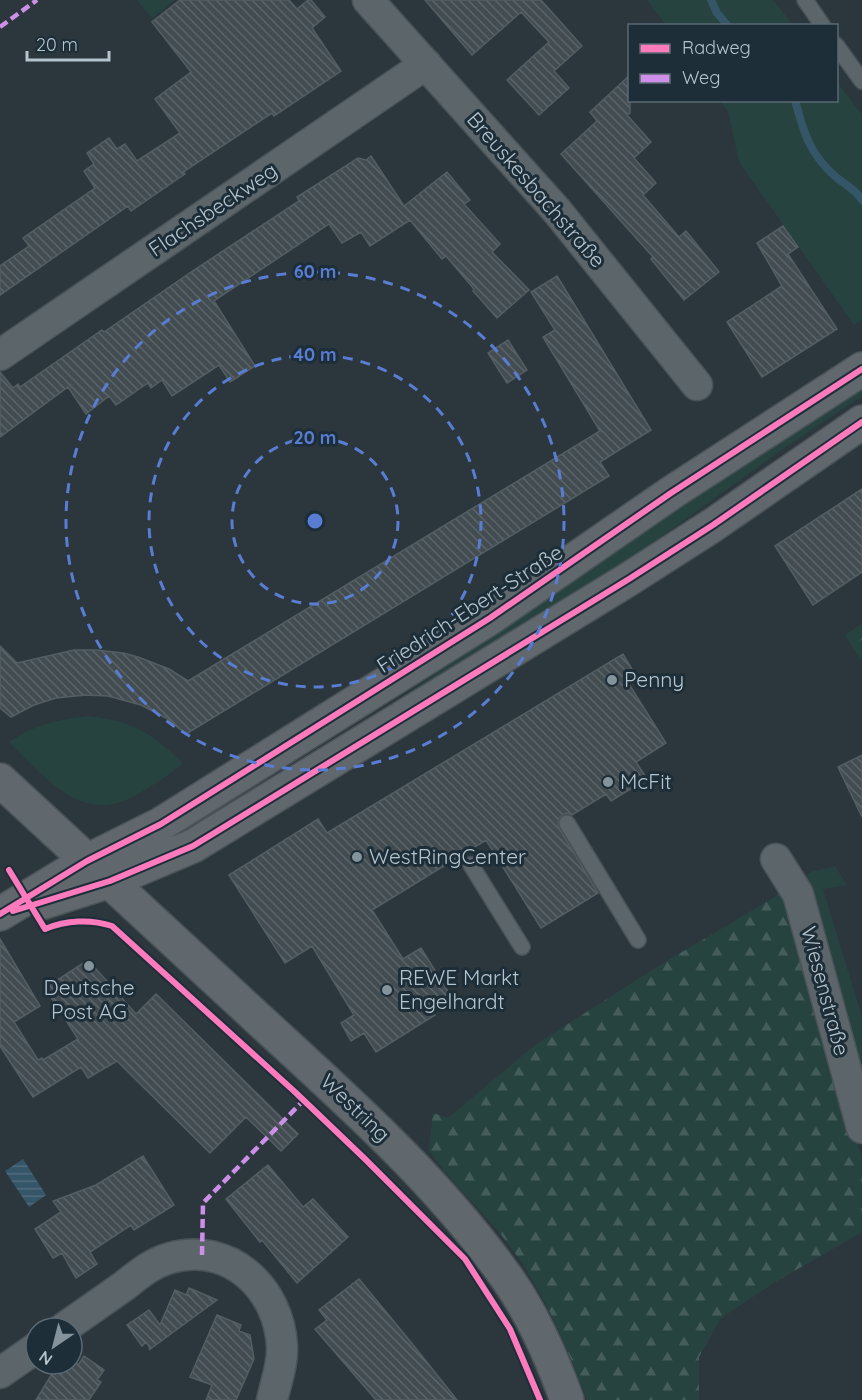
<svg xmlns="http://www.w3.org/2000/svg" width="862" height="1400" font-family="Quicksand,sans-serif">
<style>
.green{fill:#274340}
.forest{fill:url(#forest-firs)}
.water{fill:url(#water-rules)}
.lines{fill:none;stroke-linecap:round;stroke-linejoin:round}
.stream{stroke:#355568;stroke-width:8}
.building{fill:url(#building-back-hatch);stroke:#535e64;stroke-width:1.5}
.lane-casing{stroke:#495257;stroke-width:18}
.street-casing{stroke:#495257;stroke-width:33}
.secondary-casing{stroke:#495257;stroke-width:36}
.lane{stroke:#5c6569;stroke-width:15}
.street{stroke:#5c6569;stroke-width:30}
.secondary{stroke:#60686e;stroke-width:33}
.quiet{stroke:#ce8fe9;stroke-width:4.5;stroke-dasharray:9 4.5;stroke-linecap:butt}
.cycleway-casing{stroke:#1d2e39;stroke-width:10}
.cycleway{stroke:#fd7abc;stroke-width:6}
.ring{fill:none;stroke:#5a7dd4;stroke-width:3;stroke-dasharray:10 8}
.poi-dot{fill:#85939b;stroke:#1d2e39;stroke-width:2}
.labels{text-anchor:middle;stroke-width:6;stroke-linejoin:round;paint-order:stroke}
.street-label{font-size:21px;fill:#b5c4cd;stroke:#1d2e39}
.poi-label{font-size:21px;fill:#b5c4cd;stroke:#1d2e39;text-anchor:start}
.centre{fill:#5a7dd4;stroke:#1d2e39;stroke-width:3}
.ring-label{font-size:18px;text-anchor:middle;font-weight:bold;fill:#5a7dd4;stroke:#1d2e39;stroke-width:6;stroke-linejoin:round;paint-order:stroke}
</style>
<defs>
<pattern id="forest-firs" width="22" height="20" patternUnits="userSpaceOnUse" patternTransform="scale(1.5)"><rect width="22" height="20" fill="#274340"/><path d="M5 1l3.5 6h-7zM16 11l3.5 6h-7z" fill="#445c5a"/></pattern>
<pattern id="water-rules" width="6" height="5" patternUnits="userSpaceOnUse" patternTransform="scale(1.5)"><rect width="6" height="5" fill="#355568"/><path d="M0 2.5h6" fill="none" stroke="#506c7c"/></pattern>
<pattern id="building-back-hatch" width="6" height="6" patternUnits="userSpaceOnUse" patternTransform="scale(1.5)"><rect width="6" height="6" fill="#424c51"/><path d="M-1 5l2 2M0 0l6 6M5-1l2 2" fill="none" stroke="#5b6469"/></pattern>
</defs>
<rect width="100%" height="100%" fill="#2b373d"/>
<path class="green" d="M137,0H175L152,18Z
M647,0H773L793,25H666Z
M837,82L862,115V320L854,325L739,162L728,111L720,101L836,100Z
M862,379V396L783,449L580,595L191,835L188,829L387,707L552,596Z
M89,716C131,721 154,733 183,764C164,777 142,795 120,802C74,817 38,770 9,742C34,725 59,719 89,716Z
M835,866L847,885L823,889L862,1017V1099L803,879L811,872Z"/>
<path class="forest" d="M862,624V661L845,635Z
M790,888L862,1159V1232L772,1284L721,1318L699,1357V1400H587C566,1344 543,1289 506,1241C482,1209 450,1183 429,1150L433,1113L448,1118L535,1045L660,965Z"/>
<path class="water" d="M23,1159L46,1195L29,1207L5,1171Z"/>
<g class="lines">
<path class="stream" d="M711,0L717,13L728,26
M795,100C804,134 810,155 837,178C846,185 856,190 862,200"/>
</g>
<path class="building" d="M180,0H289L297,9L308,0H311L325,17L312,28L341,71L274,116L272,113L183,172L185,174L131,211L128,206L0,295V266L29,246L23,238L95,188L84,171L94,164L87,153L109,138L117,149L125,144L137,161L180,133L155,99L191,72L152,22Z
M425,0H541L582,46L554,71L569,88L539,115L507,80L549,42L521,12L472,55Z
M630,75V113L627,115L651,142L634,158L656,183L643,195L679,237L686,231L719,272L684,300L651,259L653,257L561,154L597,121L590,112Z
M371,156L404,206L447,172L470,200L464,204L500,244L492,252L529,290L497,318L473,291L474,289L446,256L442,259L410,220L370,246L361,232L342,243L329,224L214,301L255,366L230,382L219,365L172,396L162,380L151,388L148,383L116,405L109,396L86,414L68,387L0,437V372L13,388L18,384L20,387L102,330L104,332L191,272L299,201L297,197L358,158L366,160Z
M783,226L798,247L788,254L837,329L762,377L727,322L782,286L757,243Z
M557,276L651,430L600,462L609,476L186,734L166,718L141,705L108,696L86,695L56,698L34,705L11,717L0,708V646L17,663L74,650H96L123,653L138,657L169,669L188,681L600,431L543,337L555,330L531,292Z
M508,340L527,370L507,383L488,353Z
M862,489V572L813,605L775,546Z
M623,654L636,676L627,681L666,743L636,762L647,779L611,801L606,794L572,815L566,813L558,819L559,828L598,893L541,928L486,840L372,910L403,959L421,948L449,993L429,1007L435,1015L376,1052L364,1033L351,1041L341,1023L354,1015L312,946L285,963L229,875L318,819L327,833Z
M862,755V817L838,767Z
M0,939L40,1006L14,1022L38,1060L42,1058L43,1060L78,1039L45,988L88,960L136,1014L156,994L298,1134L281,1151L246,1117L210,1153L117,1061L88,1078L81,1067L33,1097L0,1046Z
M143,1156L174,1205L134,1230L131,1225L90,1252L97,1264L76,1278L62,1253L53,1258L35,1229L61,1212L53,1201L96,1185Z
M268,1165L303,1207L313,1199L348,1237L297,1283L262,1240L260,1242L226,1199Z
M359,1279L410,1341L457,1400H376L315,1329L327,1320L319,1310Z
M189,1288L217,1300L149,1350L150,1348L146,1342L142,1346L127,1325L149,1310L160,1325L175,1290L186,1295Z
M217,1315L241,1325L239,1331L250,1335L254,1359L236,1400H206L212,1385L190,1377Z
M84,1356L104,1370L97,1380L101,1382L89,1400H36L58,1364H79Z"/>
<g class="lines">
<g class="lane-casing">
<path id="lane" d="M805,0L823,26
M836,45L862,81
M567,823L638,940
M471,865L522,947"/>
</g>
<g class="street-casing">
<path id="street" d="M368,0L557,211L697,385
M0,355L426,64
M776,859L798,894L862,1128
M64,1328C84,1314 104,1300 124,1286C138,1275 152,1263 170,1258C229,1241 279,1288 282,1346C283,1364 276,1382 272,1400
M0,1373L36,1348"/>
</g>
<g class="secondary-casing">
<path id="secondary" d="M0,780C85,858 169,936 253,1014C343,1097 436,1178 507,1278C533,1315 552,1358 567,1400
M44,902L110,881L193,846L629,579L713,525L862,422
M0,914L87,861L161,824L490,618L671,493L862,369"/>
</g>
<use href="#lane" class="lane"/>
<use href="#street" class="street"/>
<use href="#secondary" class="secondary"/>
<path class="quiet" d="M0,27L37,0
M202,1255L203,1203L304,1100"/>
<g class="cycleway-casing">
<path id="cycleway" d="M9,870L45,929C66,920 91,919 112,926L295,1092L365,1159L465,1259L510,1329L540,1400
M13,911L110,881L193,846L629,579L713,525L862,422
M0,914L87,861L161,824L490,618L671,493L862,369"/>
</g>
<use href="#cycleway" class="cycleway"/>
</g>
<g class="ring">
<circle cx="315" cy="521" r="83"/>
<circle cx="315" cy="521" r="166"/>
<circle cx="315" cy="521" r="249"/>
</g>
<g class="poi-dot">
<circle cx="612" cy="680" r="6"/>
<circle cx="608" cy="782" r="6"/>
<circle cx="357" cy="857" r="6"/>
<circle cx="89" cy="966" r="6"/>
<circle cx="387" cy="990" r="6"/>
</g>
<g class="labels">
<g class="street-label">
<text transform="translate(536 190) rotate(49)" y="7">Breuskesbachstraße</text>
<text transform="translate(213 210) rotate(-34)" y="7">Flachsbeckweg</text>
<text transform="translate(470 609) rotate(-33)" y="7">Friedrich-Ebert-Straße</text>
<text transform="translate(825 991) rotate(75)" y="7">Wiesenstraße</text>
<text transform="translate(355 1108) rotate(44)" y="7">Westring</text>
</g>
<g class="poi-label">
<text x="624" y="687">Penny</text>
<text x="620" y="789">McFit</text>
<text x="369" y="864">WestRingCenter</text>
<text x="399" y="985">REWE Markt<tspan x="399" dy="24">Engelhardt</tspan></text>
<text x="89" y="995" text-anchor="middle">Deutsche<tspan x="89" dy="24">Post AG</tspan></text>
</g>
</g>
<circle cx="315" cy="521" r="9" class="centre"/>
<g class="ring-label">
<text x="315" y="278">60 m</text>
<text x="315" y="361">40 m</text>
<text x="315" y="444">20 m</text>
</g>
<rect x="628" y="24" width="210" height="78" fill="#1d2e39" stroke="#5a6a74" stroke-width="1.5"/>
<rect x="640" y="44" width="30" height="9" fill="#fd7abc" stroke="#5a6a74" stroke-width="1.5"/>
<text x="682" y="54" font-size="18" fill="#b5c4cd">Radweg</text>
<rect x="640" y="74" width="30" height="9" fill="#ce8fe9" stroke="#5a6a74" stroke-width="1.5"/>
<text x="682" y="84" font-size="18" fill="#b5c4cd">Weg</text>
<g transform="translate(54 1346) rotate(215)"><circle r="28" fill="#1d2e39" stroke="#5a6a74" stroke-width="1.5"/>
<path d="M0-4.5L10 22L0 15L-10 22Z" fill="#85939b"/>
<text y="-9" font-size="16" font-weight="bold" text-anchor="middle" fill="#b5c4cd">N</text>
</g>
<path d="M27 51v9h82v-9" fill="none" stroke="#b5c4cd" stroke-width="3"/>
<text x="36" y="51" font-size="18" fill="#b5c4cd" stroke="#1d2e39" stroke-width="4.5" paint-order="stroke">20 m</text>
</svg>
